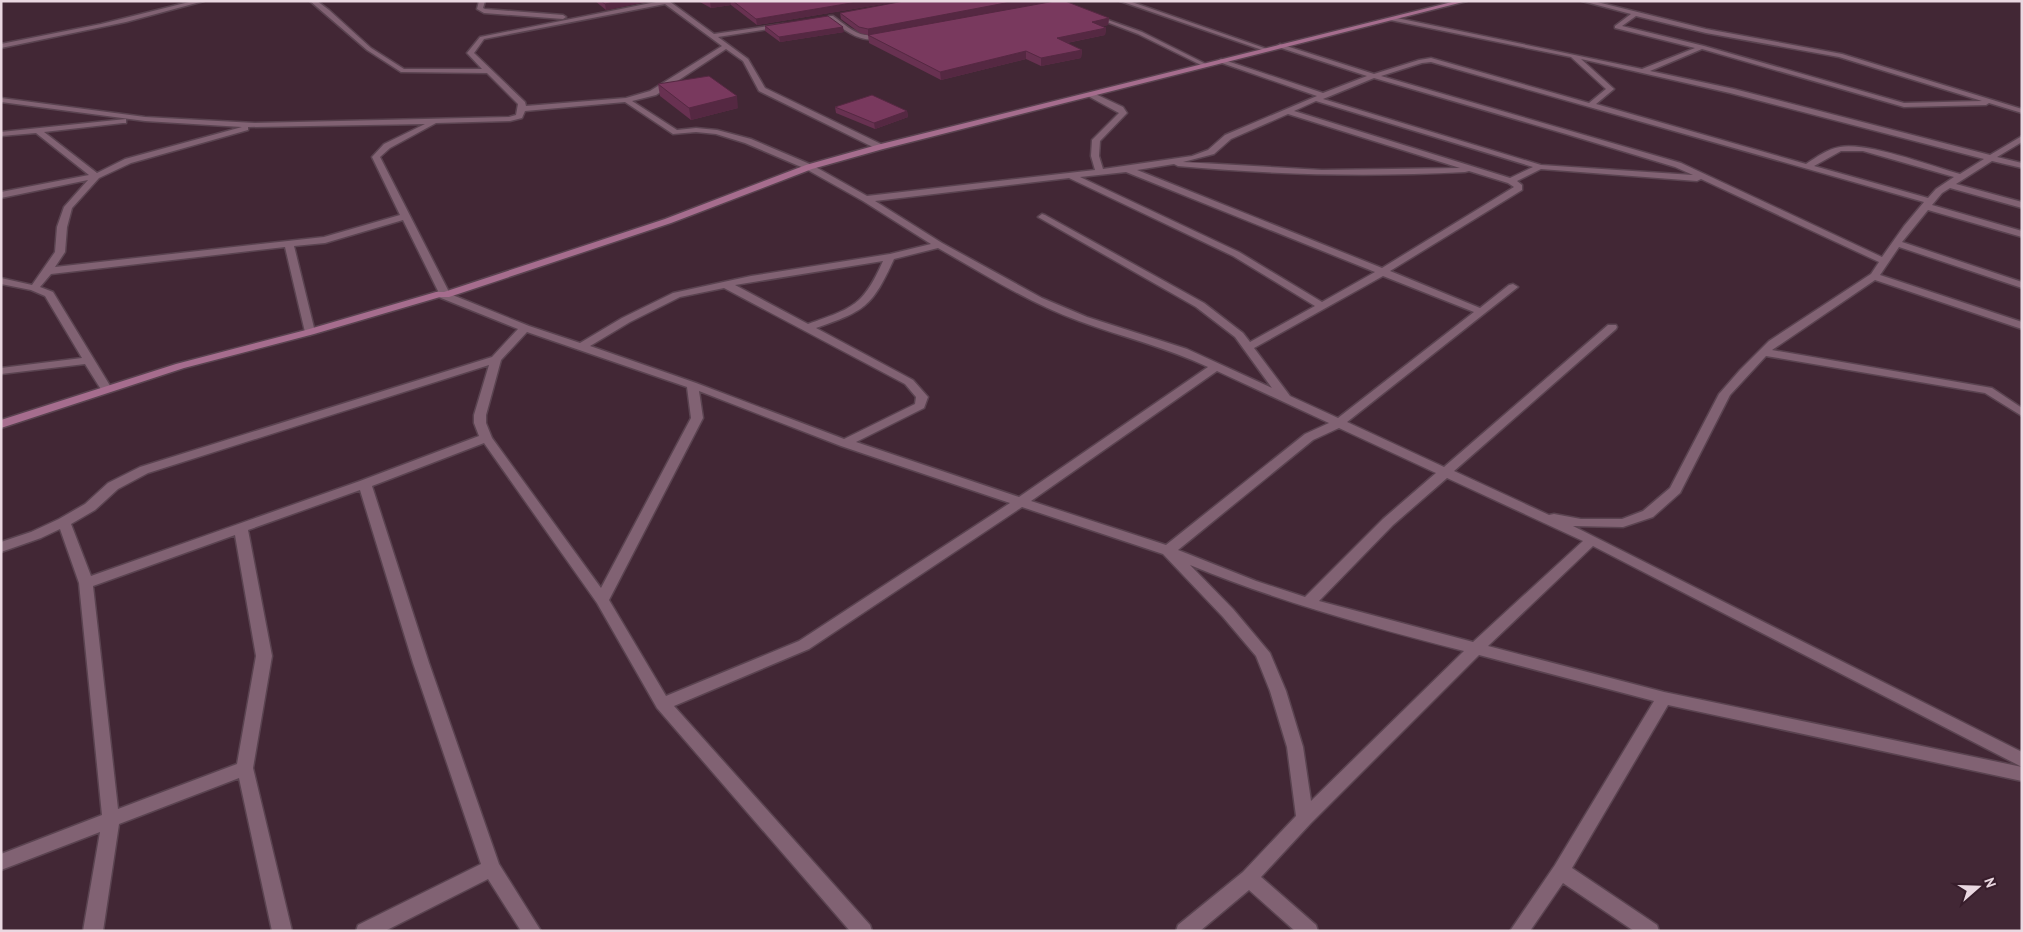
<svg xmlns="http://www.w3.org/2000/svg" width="2023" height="932" font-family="'PT Sans',sans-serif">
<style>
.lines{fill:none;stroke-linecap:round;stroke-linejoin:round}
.street-casing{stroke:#5a4350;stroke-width:3}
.secondary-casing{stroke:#5a4350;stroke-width:3}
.street{fill:#816273;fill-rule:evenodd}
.secondary{fill:#a66d8e;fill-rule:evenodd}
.wall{fill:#683151}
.shaded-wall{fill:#552842}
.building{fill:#79395e;stroke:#552842}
</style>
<rect width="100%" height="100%" fill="#422735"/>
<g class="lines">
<g class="street-casing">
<path id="street" d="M193,1H204L126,22L1,48V44L101,24Z
M310,1H317L329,10L371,48L404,69H482L467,53L480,37L661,1H669L714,34L783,24L781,27L718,37L748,59L765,88L883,145V149H877L759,91L743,61L726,49L656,95L632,101L677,130L696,128L717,130L751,139L812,165L867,196L1095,170L1091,156L1092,140L1119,113L1088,96L1087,94L1091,92L1123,107L1127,113L1100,141L1099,156L1103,169L1192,156L1208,150L1225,135L1317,96L1219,62L1218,61L1221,59L1323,93L1367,76L1278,47L1277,46L1280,44L1374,74L1419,60L1431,58L1589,103L1606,89L1571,57L1390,20L1392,17L1642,69L1695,48L1615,28V26L1631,14L1582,1H1593L1706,29L1842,54L2022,109V113L1989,103L1986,105L1904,107L1702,49L1650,71L1734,89L1990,155L2022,136V142L1997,157L2022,163V168L1992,161L1956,184L2022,202V208L1950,188L1942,193L1932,205L2022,231V237L1928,210L1902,242L2022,282V288L1899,247L1880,275L2022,322V329L1875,280L1772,350L1992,388L2022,408V416L1985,393L1766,356L1730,395L1680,493L1653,517L1623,527L1573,526L2022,752V767L1593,546L1488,646L1664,692L2022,767V781L1668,705L1572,868L1657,925L1659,931H1634L1563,883L1530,931H1510L1555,865L1654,701L1479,655L1311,823L1261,877L1316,925L1318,931H1295L1249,890L1200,931H1176L1178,925L1243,872L1296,816L1287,747L1270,691L1256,656L1223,617L1163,554L1022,507L809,649L674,706L870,925L872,931H850L657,708L597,603L484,443L372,486L429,663L499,864L541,931H521L488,879L385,931H356L358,925L481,864L413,663L360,490L248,530L272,656L253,768L292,931H272L239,778L119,824L103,931H83L100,832L1,870V854L102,815L79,583L60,529L41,538L1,552V542L31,532L59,519L85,504L108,483L140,467L492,357L518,329L436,296L435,294L438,291L403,220L325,243L294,246L315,332L310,335L305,332L285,247L51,274L40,287L53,292L112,389L106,392L102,391L85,364L1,374V368L82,358L45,296L31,290L1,284V278L32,285L55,252L57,227L64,207L88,180L1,198V192L89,175L36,133L1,136V132L126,119V123H123L44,132L97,173L125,159L242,127L145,121L1,102V98L145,117L255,123L509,117L516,115L518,104L487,73L401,72L367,50ZM665,4L722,46L650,91L626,98L526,106L525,102L474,53L484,39ZM1636,16L1706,33L1839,57L1982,101L1904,103L1704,46L1622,26ZM1581,59L1730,93L1984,159L1960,174C1931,166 1868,142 1840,147C1827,149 1817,157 1806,164L1596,104L1614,89ZM1431,62L1924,202L1904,226L1882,257L1681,163L1381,76L1422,63ZM1374,78L1566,134L1675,167L1693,175L1541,165L1323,99ZM1316,101L1533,167L1510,178L1294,111ZM625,102L673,134L696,132L716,134L745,143L806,169L863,201L931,244L890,254L751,276L673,293L622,318L580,343L529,326L450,294L380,157L390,148L436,123L510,121L522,118L525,111ZM1288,114L1460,168L1322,170L1183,162L1214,154L1231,139ZM425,124L384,144L372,157L400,215L324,237L55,267L65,252L67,227L72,208L99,178L131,163L248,130V127ZM1841,151H1863L1954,177L1936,189L1928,198L1814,166ZM1174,164L1178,166C1274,175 1369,177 1465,172L1469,171L1508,183L1514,187L1382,268L1137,170ZM1541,169L1697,181L1701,179L1879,262L1871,274L1769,341L1740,370L1719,394L1670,488L1643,511L1622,519H1581L1554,514L1549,515L1454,471L1616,329L1617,327L1616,325H1608L1444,467L1347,422L1518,287L1513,284L1509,285L1480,308L1390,271L1522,190V185L1517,181ZM1126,172L1375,272L1322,302L1239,252L1080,177ZM1069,178L1233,256L1315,306L1250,342L1243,333L1204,303L1045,215L1042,214L1038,217L1196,307L1235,337L1272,388L1187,349L1087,317L1042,298L942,243L875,201ZM938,248C984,274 1029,303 1079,321C1122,337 1166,347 1208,367L1019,497L856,442L924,408L928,397L913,380L816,328C865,311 872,307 894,259ZM883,261C863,306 853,308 808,324L735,285ZM1383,276L1474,312L1338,418L1290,396L1254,348ZM724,288L905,384L916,397L915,404L844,439L696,383L590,346L630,322L680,297ZM527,332L687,387L691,418L601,588L492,438L486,423V415L501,360ZM489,365L474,415V423L479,436L360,481L91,576L71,524L95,510L118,489L148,473ZM1217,371L1329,423L1305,434L1166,545L1031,501ZM699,391L841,446L1010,503L799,641L666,696L609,600L703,418ZM1339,428L1436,473L1383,519L1305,597L1256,581L1178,550L1313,440ZM1447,478L1583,541L1473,642L1319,601L1393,525ZM235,535L256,656L237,764L118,809L93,586ZM1190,565C1280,602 1371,627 1464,651L1311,801L1303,747L1286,691L1270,653L1233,609Z
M479,1H485L483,8L485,9L563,15L566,17L563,19L484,13L477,9Z
M1120,1H1129L1270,50L1265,51Z
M1091,14L1142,32L1208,65L1203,66L1138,34L1091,16Z
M829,16H833C843,23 853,33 865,35C873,36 883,31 889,35C867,48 846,32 829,18Z"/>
</g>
<g class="secondary-casing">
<path id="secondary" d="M1456,1H1467L883,149L812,169L671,223L449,297H440L314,334L184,368L1,428V420L176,364L306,330L436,292H444L665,219L806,165L877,145Z"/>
</g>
<use href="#street" class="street"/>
<use href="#secondary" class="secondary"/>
</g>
<path class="wall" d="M595,1H650L606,10Z
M698,1H901L757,25L731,5L711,8Z
M1048,2L868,35L860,33L841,19L840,13Z
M1109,18L1108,25L1102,26L1106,28L1105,35L1067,43L1082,50L1081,58L1041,66L1026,59L941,80L869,43L868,35Z
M765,26L844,32L780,42L765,31Z
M658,84L738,108L691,120L660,96Z
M835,107L907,111L908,117L875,129L836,113Z"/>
<path class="shaded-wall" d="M618,1H650L606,10L605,4Z
M715,1H730L731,5L711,8L710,2Z
M863,1H901L757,25L756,19Z
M1016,1L1048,2L868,35V29Z
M1109,18L1108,25L1092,29V22Z
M843,27L844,32L780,42L779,37Z
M1106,28L1105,35L1056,45L1057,38Z
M1082,50L1081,58L1041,66V58Z
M1026,51V59L941,80L940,72Z
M737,96L738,108L691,120L689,108Z
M907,111L908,117L875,129L874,123Z"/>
<path class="building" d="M601,1H618L605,4Z
M733,1H863L756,19Z
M904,1H1016L868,29L859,27L840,13Z
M1055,1H1065L1109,18L1092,22L1106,28L1057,38L1082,50L1041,58L1026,51L940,72L868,35Z
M828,16L843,27L779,37L765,26Z
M709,76L737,96L689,108L658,84Z
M872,95L907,111L874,123L835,107Z"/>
<rect width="2023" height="932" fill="none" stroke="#ead8e1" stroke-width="5"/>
<g transform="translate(1978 887) rotate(70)" stroke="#371d2b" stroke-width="4" paint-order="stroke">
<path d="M0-4L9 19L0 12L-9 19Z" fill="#ead8e1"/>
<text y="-8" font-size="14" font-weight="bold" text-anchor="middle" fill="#ead8e1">N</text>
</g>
</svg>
